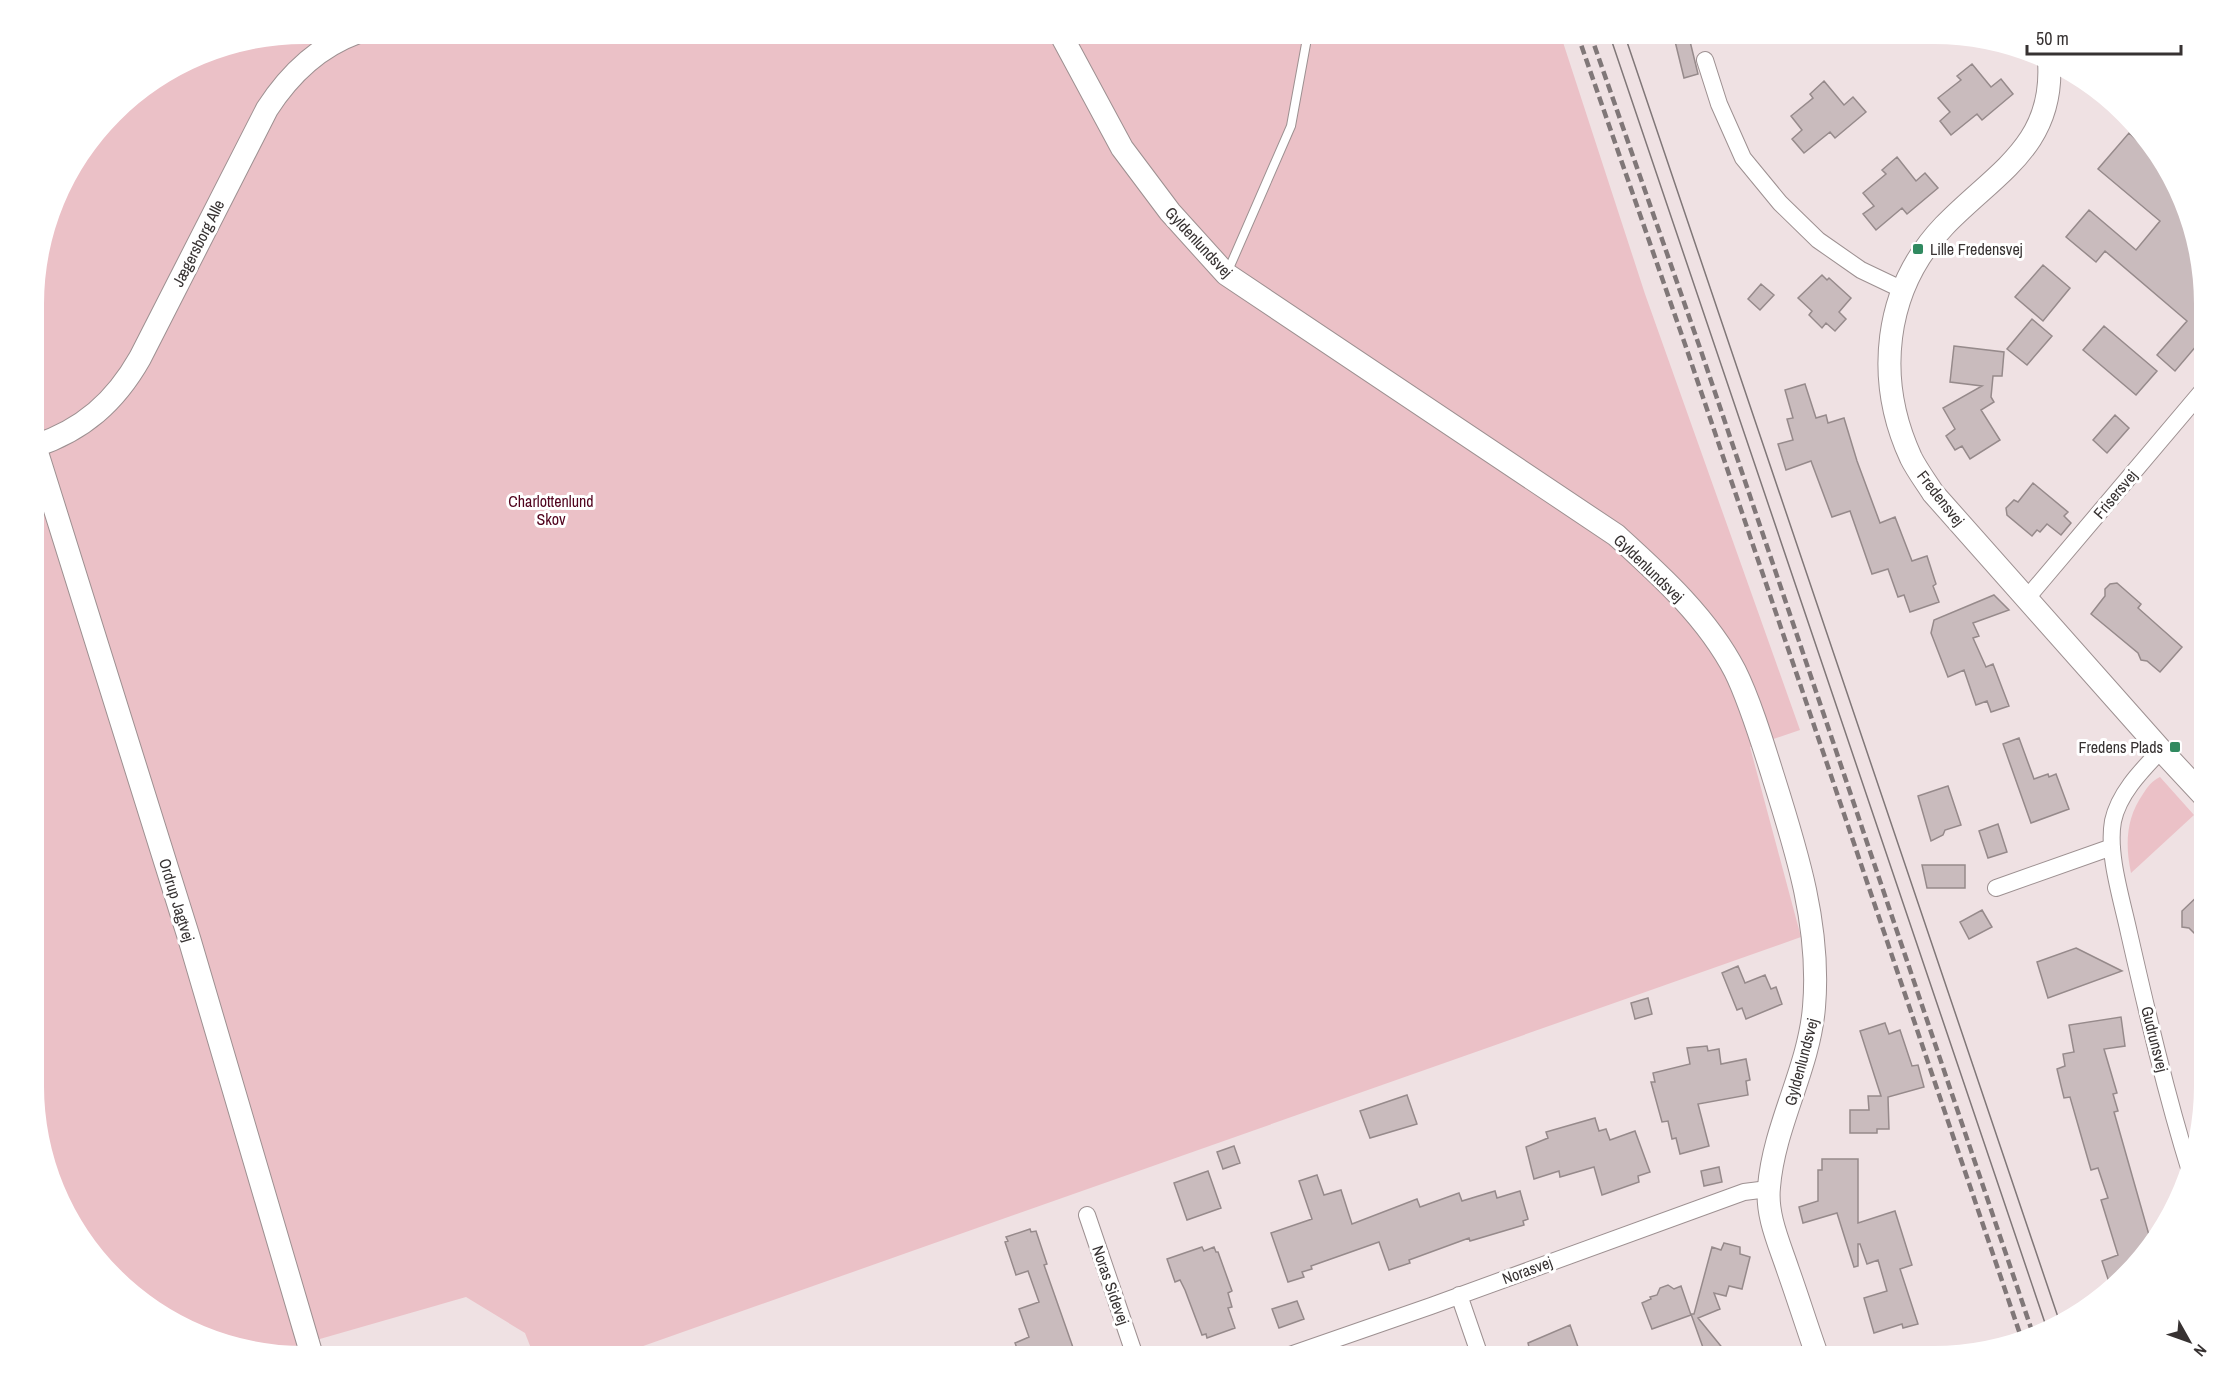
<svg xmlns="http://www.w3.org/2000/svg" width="2237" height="1389" font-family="'Archivo Narrow',sans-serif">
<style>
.green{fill:#ebc1c7}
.building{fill:#c9bbbd;stroke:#968a8b;stroke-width:1.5}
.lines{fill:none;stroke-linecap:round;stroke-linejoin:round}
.lane-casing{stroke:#9d9091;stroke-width:10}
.street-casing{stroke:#9d9091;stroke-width:18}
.secondary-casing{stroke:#9d9091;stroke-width:24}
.lane{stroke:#fff;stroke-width:8}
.street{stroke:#fff;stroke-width:16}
.secondary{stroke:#fff;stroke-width:22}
.tram{stroke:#807778;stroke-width:1.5}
.rail{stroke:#807778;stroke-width:4.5;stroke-dasharray:9 4.5;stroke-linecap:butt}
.poi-dot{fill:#308a60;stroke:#fff;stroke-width:2}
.labels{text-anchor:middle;stroke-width:6;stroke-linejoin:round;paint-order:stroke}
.street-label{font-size:16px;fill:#373232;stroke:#fff}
.poi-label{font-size:16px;fill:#373232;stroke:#fff;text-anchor:start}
.park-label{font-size:16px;fill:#51041e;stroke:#fff}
</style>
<rect width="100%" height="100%" fill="#efe1e3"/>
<path class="green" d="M304,33H1560L1645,294L1800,730L1750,747L1801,937L615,1356H534L525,1333L466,1297L292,1347L293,1354L217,1342L154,1311L78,1235L35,1120V269L61,184L125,100L201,53Z
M2160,777L2194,815L2131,873C2125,845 2126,818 2143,794C2148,786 2152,781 2160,777Z"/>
<path class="building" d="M1673,33H1688L1698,74L1684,78Z
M1972,64L1991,87L2001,79L2013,94L1982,120L1977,114L1951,135L1940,121L1950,112L1938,98L1961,80L1957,76Z
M1824,81L1844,105L1853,97L1866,112L1835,138L1830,132L1804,153L1792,139L1802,130L1791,116L1813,98L1810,94Z
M2129,133L2168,169L2203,287V338L2175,371L2157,355L2187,321L2105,251L2096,262L2066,237L2089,210L2136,250L2160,221L2098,169Z
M1897,157L1916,181L1925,173L1938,188L1907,214L1902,208L1876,230L1863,214L1874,206L1863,193L1886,174L1882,170Z
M2043,265L2070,288L2043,321L2015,297Z
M1822,275L1827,280L1829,278L1851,298L1839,312L1846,319L1835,331L1826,323L1822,328L1809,315L1812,311L1798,298Z
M1761,284L1774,295L1760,310L1748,299Z
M2032,319L2052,336L2027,365L2007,349Z
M2104,326L2157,371L2136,395L2083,350Z
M1954,346L2004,352L2002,376H1993L1991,397L1994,402L1981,410L2000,440L1970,459L1962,446L1955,450L1946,436L1955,429L1943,408L1982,386L1950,382Z
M1805,384L1816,418L1826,415L1828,423L1844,418L1857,461L1880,523L1895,517L1912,561L1927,556L1936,584L1933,586L1939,602L1910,612L1904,595L1898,597L1888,569L1872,574L1850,511L1832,517L1811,461L1786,470L1778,444L1793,440L1787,419L1793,418L1785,390Z
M2115,415L2129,428L2107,453L2093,440Z
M2033,483L2068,512L2064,516L2071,523L2061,535L2047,524L2040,532L2037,530L2032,536L2007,515L2006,508L2014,500L2018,502Z
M2117,583L2141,604L2138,608L2182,647L2160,672L2147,661L2141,660L2138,653L2091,614L2105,596V589L2110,584Z
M1994,595L2009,610L1973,623L1979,636L1973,638L1986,667L1993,664L2009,706L1991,712L1987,701L1976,705L1964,670L1948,677L1931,633L1934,620Z
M2019,738L2034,779L2048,774L2049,777L2056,774L2069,809L2031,823L2003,744Z
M1948,786L1961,825L1945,830L1943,835L1931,841L1918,796Z
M1998,824L2007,852L1988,858L1979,831Z
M1922,865H1965V888H1927Z
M2203,891V942L2189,928L2182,927V911Z
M1982,910L1992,927L1969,939L1960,922Z
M2076,948L2122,971L2048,998L2037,962Z
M1738,966L1745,983L1765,975L1771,989L1776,987L1782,1004L1746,1019L1742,1008L1737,1010L1722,973Z
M1648,998L1652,1014L1635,1019L1631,1003Z
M2121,1017L2125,1046L2104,1049L2117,1093L2113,1094L2118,1111L2114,1112L2151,1242L2109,1282L2102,1261L2118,1255L2101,1200L2108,1198L2098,1168L2091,1170L2070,1097L2064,1098L2057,1069L2065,1066L2063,1054L2074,1052L2069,1025Z
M1885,1023L1889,1034L1900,1030L1912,1066L1918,1065L1924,1087L1888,1097L1889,1129H1877V1133H1850V1110H1869L1868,1096H1881L1860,1031Z
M1707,1046L1708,1051L1719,1049L1721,1064L1746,1059L1750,1080L1746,1081L1748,1095L1698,1104L1709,1146L1680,1154L1676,1138L1672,1139L1668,1121L1662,1122L1651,1082H1655L1653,1073L1690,1064L1687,1048Z
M1407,1095L1417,1124L1370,1138L1360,1111Z
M1595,1118L1599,1131L1606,1129L1610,1140L1635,1131L1650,1172L1638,1176L1639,1182L1602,1195L1594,1167L1560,1177L1559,1171L1534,1179L1526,1147L1548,1138L1546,1132Z
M1234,1146L1240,1163L1223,1169L1217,1152Z
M1822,1159H1858V1223L1895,1211L1912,1265L1900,1269L1918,1324L1903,1328L1902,1324L1874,1333L1864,1298L1887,1291L1878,1260L1867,1264L1860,1244H1858V1266L1854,1267L1837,1213L1803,1223L1799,1207L1818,1201V1170H1822Z
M1719,1167L1722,1182L1704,1186L1701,1171Z
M1208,1171L1221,1208L1187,1220L1174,1183Z
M1317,1175L1324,1195L1341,1190L1352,1224L1417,1199L1420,1207L1459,1193L1462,1201L1495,1191L1497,1198L1520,1191L1528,1219L1523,1221L1524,1225L1470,1241L1469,1238L1409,1260L1410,1263L1389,1270L1379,1242L1311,1266L1312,1269L1302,1272L1304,1277L1288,1282L1271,1233L1312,1219L1299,1181Z
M1030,1229L1031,1232L1036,1231L1047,1264L1044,1265L1076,1356H1020L1015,1343L1029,1337L1019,1309L1039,1302L1028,1271L1016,1275L1005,1242L1008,1241L1006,1237Z
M1724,1243L1740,1247V1254L1750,1257L1742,1289L1729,1286L1726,1296L1714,1293L1720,1309L1698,1318L1729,1356H1706L1691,1314H1694L1712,1247L1721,1250Z
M1202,1247L1204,1251L1214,1247L1216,1252H1218L1232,1291L1228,1293L1232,1307L1228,1308L1235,1328L1207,1338L1206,1334L1202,1335L1185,1290L1180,1280L1175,1282L1167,1259Z
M1668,1285L1674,1289L1681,1286L1691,1315L1652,1329L1642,1303L1651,1299L1650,1297L1657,1295L1660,1288Z
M1297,1301L1304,1319L1279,1328L1272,1309Z
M1570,1325L1578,1347L1572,1349L1575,1356H1531L1528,1343Z"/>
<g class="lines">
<g class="lane-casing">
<path id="lane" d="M1227,273L1291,126L1308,33"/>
</g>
<g class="street-casing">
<path id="street" d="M1705,60L1719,104L1743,158L1780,203L1818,240L1861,270L1903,290
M2027,598L2203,390
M2161,750C2142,770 2119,793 2113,821C2107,854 2122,900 2129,933C2147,1012 2166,1094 2190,1171
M1996,888L2112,847
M1087,1215L1135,1356
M1459,1295L1480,1356
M1287,1356L1431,1306L1744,1192L1768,1189"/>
</g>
<g class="secondary-casing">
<path id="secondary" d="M1060,33L1122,148L1170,212L1226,274L1616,535C1660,575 1707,617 1735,671C1749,699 1762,741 1772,773C1796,849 1821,926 1814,1007C1809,1069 1774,1125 1769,1187C1766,1215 1779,1243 1788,1270C1798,1298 1807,1327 1817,1355
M2049,61C2055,146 1995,173 1944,226C1883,290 1875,380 1911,458C1917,470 1926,482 1933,493L2161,750L2203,795
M35,446L189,938L312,1356
M35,446C83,430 115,402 140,358L267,109C289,75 318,47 356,33"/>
</g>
<use href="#lane" class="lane"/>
<use href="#street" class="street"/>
<use href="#secondary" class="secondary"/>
<path class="tram" d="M1609,33L2046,1326
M1624,33L2060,1323"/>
<path class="rail" d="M1577,33L1688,353L2020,1334
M1590,33L1700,348L2032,1331"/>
</g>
<g class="poi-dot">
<rect x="1912" y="243" width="12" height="12" rx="3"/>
<rect x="2169" y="741" width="12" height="12" rx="3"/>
</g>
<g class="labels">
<g class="street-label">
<text transform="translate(1199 242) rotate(47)" y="6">Gyldenlundsvej</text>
<text transform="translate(198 243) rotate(-63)" y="6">Jægersborg Alle</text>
<text transform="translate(2115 494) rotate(-50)" y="6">Frisersvej</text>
<text transform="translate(1941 498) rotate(52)" y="6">Fredensvej</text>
<text transform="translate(1649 568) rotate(44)" y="6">Gyldenlundsvej</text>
<text transform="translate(177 900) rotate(73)" y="6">Ordrup Jagtvej</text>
<text transform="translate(2155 1039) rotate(76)" y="6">Gudrunsvej</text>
<text transform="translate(1801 1062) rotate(-75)" y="6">Gyldenlundsvej</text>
<text transform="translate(1527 1270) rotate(-20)" y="6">Norasvej</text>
<text transform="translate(1111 1285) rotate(71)" y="6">Noras Sidevej</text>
</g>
<g class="poi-label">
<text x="1930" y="255">Lille Fredensvej</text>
<text x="2163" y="753" text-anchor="end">Fredens Plads</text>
</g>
<g class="park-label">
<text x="551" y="507">Charlottenlund<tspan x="551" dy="18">Skov</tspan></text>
</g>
</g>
<path d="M0 0H2237V1389H0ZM304 44H1934A260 260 0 0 1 2194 304V1086A260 260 0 0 1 1934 1346H304A260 260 0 0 1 44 1086V304A260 260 0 0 1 304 44Z" fill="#fff" fill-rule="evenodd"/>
<g transform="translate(2189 1341) rotate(130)" stroke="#ffffff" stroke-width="4.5" paint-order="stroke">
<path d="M0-4.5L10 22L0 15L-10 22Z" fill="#373232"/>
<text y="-9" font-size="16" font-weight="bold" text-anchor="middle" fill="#373232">N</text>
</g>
<path d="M2027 45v9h154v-9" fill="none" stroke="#373232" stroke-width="3"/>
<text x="2036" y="45" font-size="18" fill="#373232" stroke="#ffffff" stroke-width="4.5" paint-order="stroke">50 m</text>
</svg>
